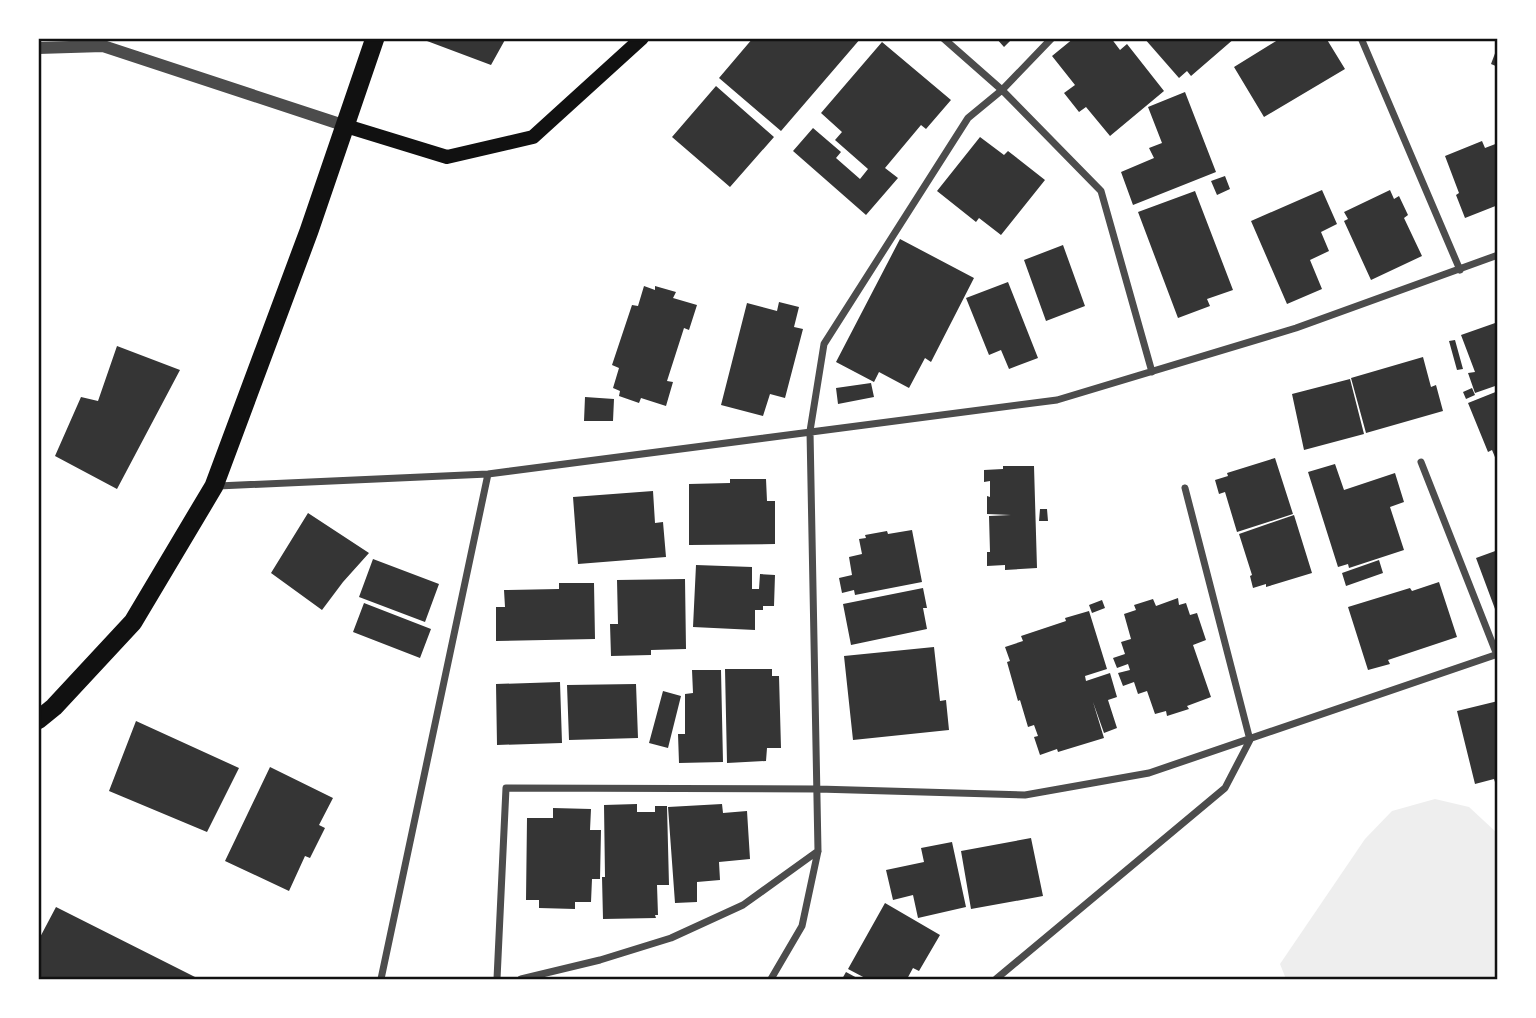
<svg xmlns="http://www.w3.org/2000/svg" width="1536" height="1018" font-family="'PT Serif',serif">
<style>
.green{fill:#eee}
.building{fill:#353535}
.lines{fill:none;stroke-linecap:round;stroke-linejoin:round}
.minor{stroke:#4c4c4c;stroke-width:7}
.tertiary{stroke:#4c4c4c;stroke-width:12}
.secondary{stroke:#111;stroke-width:14}
.trunk{stroke:#111;stroke-width:19}
.neatline{fill:none;stroke:#111;stroke-width:2.5}
</style>
<rect width="100%" height="100%" fill="#fff"/>
<path class="green" d="M1435,799L1469,807L1497,833V979H1286L1280,964L1365,839L1392,811Z"/>
<path class="building" d="M419,38H506L491,65Z
M753,38H861L781,131L719,78Z
M996,38H1013L1004,47Z
M1074,38H1111L1120,50L1127,44L1164,91L1110,136L1086,107L1079,112L1064,93L1075,85L1052,56Z
M1144,38H1235L1191,76L1187,71L1179,78Z
M1281,38H1326L1345,69L1264,117L1234,67Z
M882,42L951,100L926,129L921,125L885,168L898,178L866,215L793,151L813,128L841,152L836,158L860,179L868,169L835,140L842,132L821,113Z
M1497,48H1498V67L1491,64Z
M716,86L774,137L730,187L672,137Z
M1185,92L1216,172L1133,205L1121,172L1154,158L1149,148L1162,143L1148,107Z
M980,137L1004,155L1008,151L1045,180L1001,235L979,218L976,222L937,191Z
M1482,141L1485,148L1498,143V205L1465,218L1456,195L1459,193L1445,156Z
M1225,176L1230,189L1217,195L1211,181Z
M1322,190L1337,224L1321,232L1329,251L1310,260L1322,289L1287,304L1251,221Z
M1390,190L1394,199L1399,196L1408,215L1404,218L1422,256L1371,280L1344,221L1348,219L1344,212Z
M1195,191L1233,290L1207,299L1210,306L1178,318L1138,212Z
M900,239L974,278L931,362L925,358L909,388L879,372L874,382L836,362Z
M1063,245L1085,306L1046,321L1024,260Z
M1008,282L1038,358L1009,369L1001,350L989,355L966,298Z
M644,286L655,290V286L676,292L673,298L697,305L689,330L684,328L667,381L673,382L666,406L641,398L639,403L619,396L620,391L613,388L619,368L612,365L632,305L638,306Z
M779,302L799,307L794,327L803,329L785,398L770,394L763,416L721,405L747,303L777,311Z
M1498,322V385L1475,393L1468,373L1475,372L1461,335Z
M1455,340L1463,369L1457,370L1449,341Z
M117,346L180,370L117,489L55,456L81,397L98,401Z
M1423,357L1431,387L1436,385L1443,411L1366,433L1351,378Z
M1350,379L1364,434L1304,450L1292,394Z
M871,383L874,397L838,404L836,388Z
M1472,388L1475,395L1466,399L1463,392Z
M1498,391V462H1497L1492,450L1488,452L1468,403Z
M585,397L614,399L613,421H584Z
M1275,458L1293,514L1237,532L1225,492L1219,494L1215,480L1228,476L1227,473Z
M1335,464L1344,490L1395,473L1404,502L1390,507L1404,550L1349,568L1348,564L1338,567L1308,472Z
M1003,466H1034L1037,568L1005,570V565L987,566V552H990L989,516L1011,515L987,514V496L990,497V481L984,482V470L1003,469Z
M730,479H766L767,501H775V544L689,545V484L730,483Z
M653,491L655,523L663,522L666,557L578,564L573,497Z
M1040,509H1047L1048,521H1039Z
M308,513L369,553L343,582L322,610L271,573Z
M1294,515L1312,573L1266,587V584L1253,588L1250,576L1252,575L1239,534Z
M912,530L922,582L855,595L854,590L842,593L839,578L852,575L849,557L862,554L859,539L866,538L865,535L887,531L888,534Z
M1498,550V608L1495,609L1476,558Z
M373,559L439,584L425,622L359,597Z
M1379,560L1383,573L1346,586L1342,573Z
M696,565L752,567V589H759L760,574L775,575L774,606H763V610H755V630L693,627Z
M685,579L686,649L651,650V655L611,656L610,624H618L617,580Z
M1439,582L1457,637L1388,660L1390,664L1368,670L1348,607L1410,588L1412,591Z
M559,583H594L595,639L496,641V607H505L504,590L559,589Z
M923,588L927,608H923L927,629L851,645L843,604Z
M1178,598L1179,605L1186,603L1190,615L1197,613L1206,640L1193,645L1211,697L1187,706L1189,709L1167,716L1166,711L1155,714L1147,691L1138,694L1134,682L1123,686L1118,673L1130,670L1128,664L1117,668L1113,658L1125,654L1121,642L1131,639L1124,614L1136,610L1134,605L1153,599L1156,606Z
M1102,600L1105,608L1092,613L1089,605Z
M364,603L431,629L420,658L353,632Z
M1089,611L1107,669L1085,676L1086,681L1110,673L1117,697L1108,700L1117,728L1104,733L1093,702L1104,738L1058,752L1057,749L1040,755L1034,737L1038,736L1034,725L1028,727L1020,700L1018,701L1007,662L1010,661L1005,647L1023,641L1021,636L1066,621L1065,618Z
M934,647L940,701L946,700L949,730L853,740L844,656Z
M725,669H772V676H779L781,748H767L766,761L727,763Z
M692,670H721L723,762L679,763L678,734H685V694L693,693Z
M560,682L562,743L497,745L496,684Z
M636,684L638,738L569,740L567,685Z
M663,691L681,696L668,748L649,743Z
M1498,701V788H1497L1494,779L1475,784L1457,711Z
M136,721L239,768L207,832L109,791Z
M270,767L333,798L319,825L325,828L310,858L305,856L289,891L225,861Z
M637,804V812H655V806H667L669,885H657L658,915H655L656,918L603,919L602,877H605L604,805Z
M722,804L723,813L747,811L750,859L719,862L720,880L697,882V902L675,903L668,807Z
M553,808L591,809L590,830H601L600,879H592L591,902H575V909L539,908V900H526L527,818H553Z
M1031,838L1043,896L971,909L961,851Z
M952,842L966,907L918,918L913,895L893,900L886,870L924,862L921,848Z
M885,903L940,935L919,971L913,968L907,979H867L848,969Z
M56,907L199,979H38V941Z
M846,972L859,979H842Z"/>
<g class="lines">
<path class="minor" d="M943,38L1002,90L1101,191L1152,372
M1361,38L1460,270
M1421,462L1497,655
M218,486L488,474L1057,400L1296,328L1498,255
M381,979L488,474
M497,979L506,788L818,789L1025,795L1149,773L1498,654
M521,979L600,960L671,938L743,905L818,851
M771,979L802,926L818,851L810,431L824,344L968,118L1002,90L1052,38
M996,979L1225,788L1250,740L1185,488"/>
<path class="tertiary" d="M38,48L103,46L346,126"/>
<path class="secondary" d="M346,126L447,157L533,137L642,38"/>
<path class="trunk" d="M38,720L54,707L133,622L214,486L309,231L375,38"/>
</g>
<rect width="1536" height="1018" fill="none" stroke="#ffffff" stroke-width="80"/>
<rect x="40" y="40" width="1456" height="938" class="neatline"/>
</svg>
